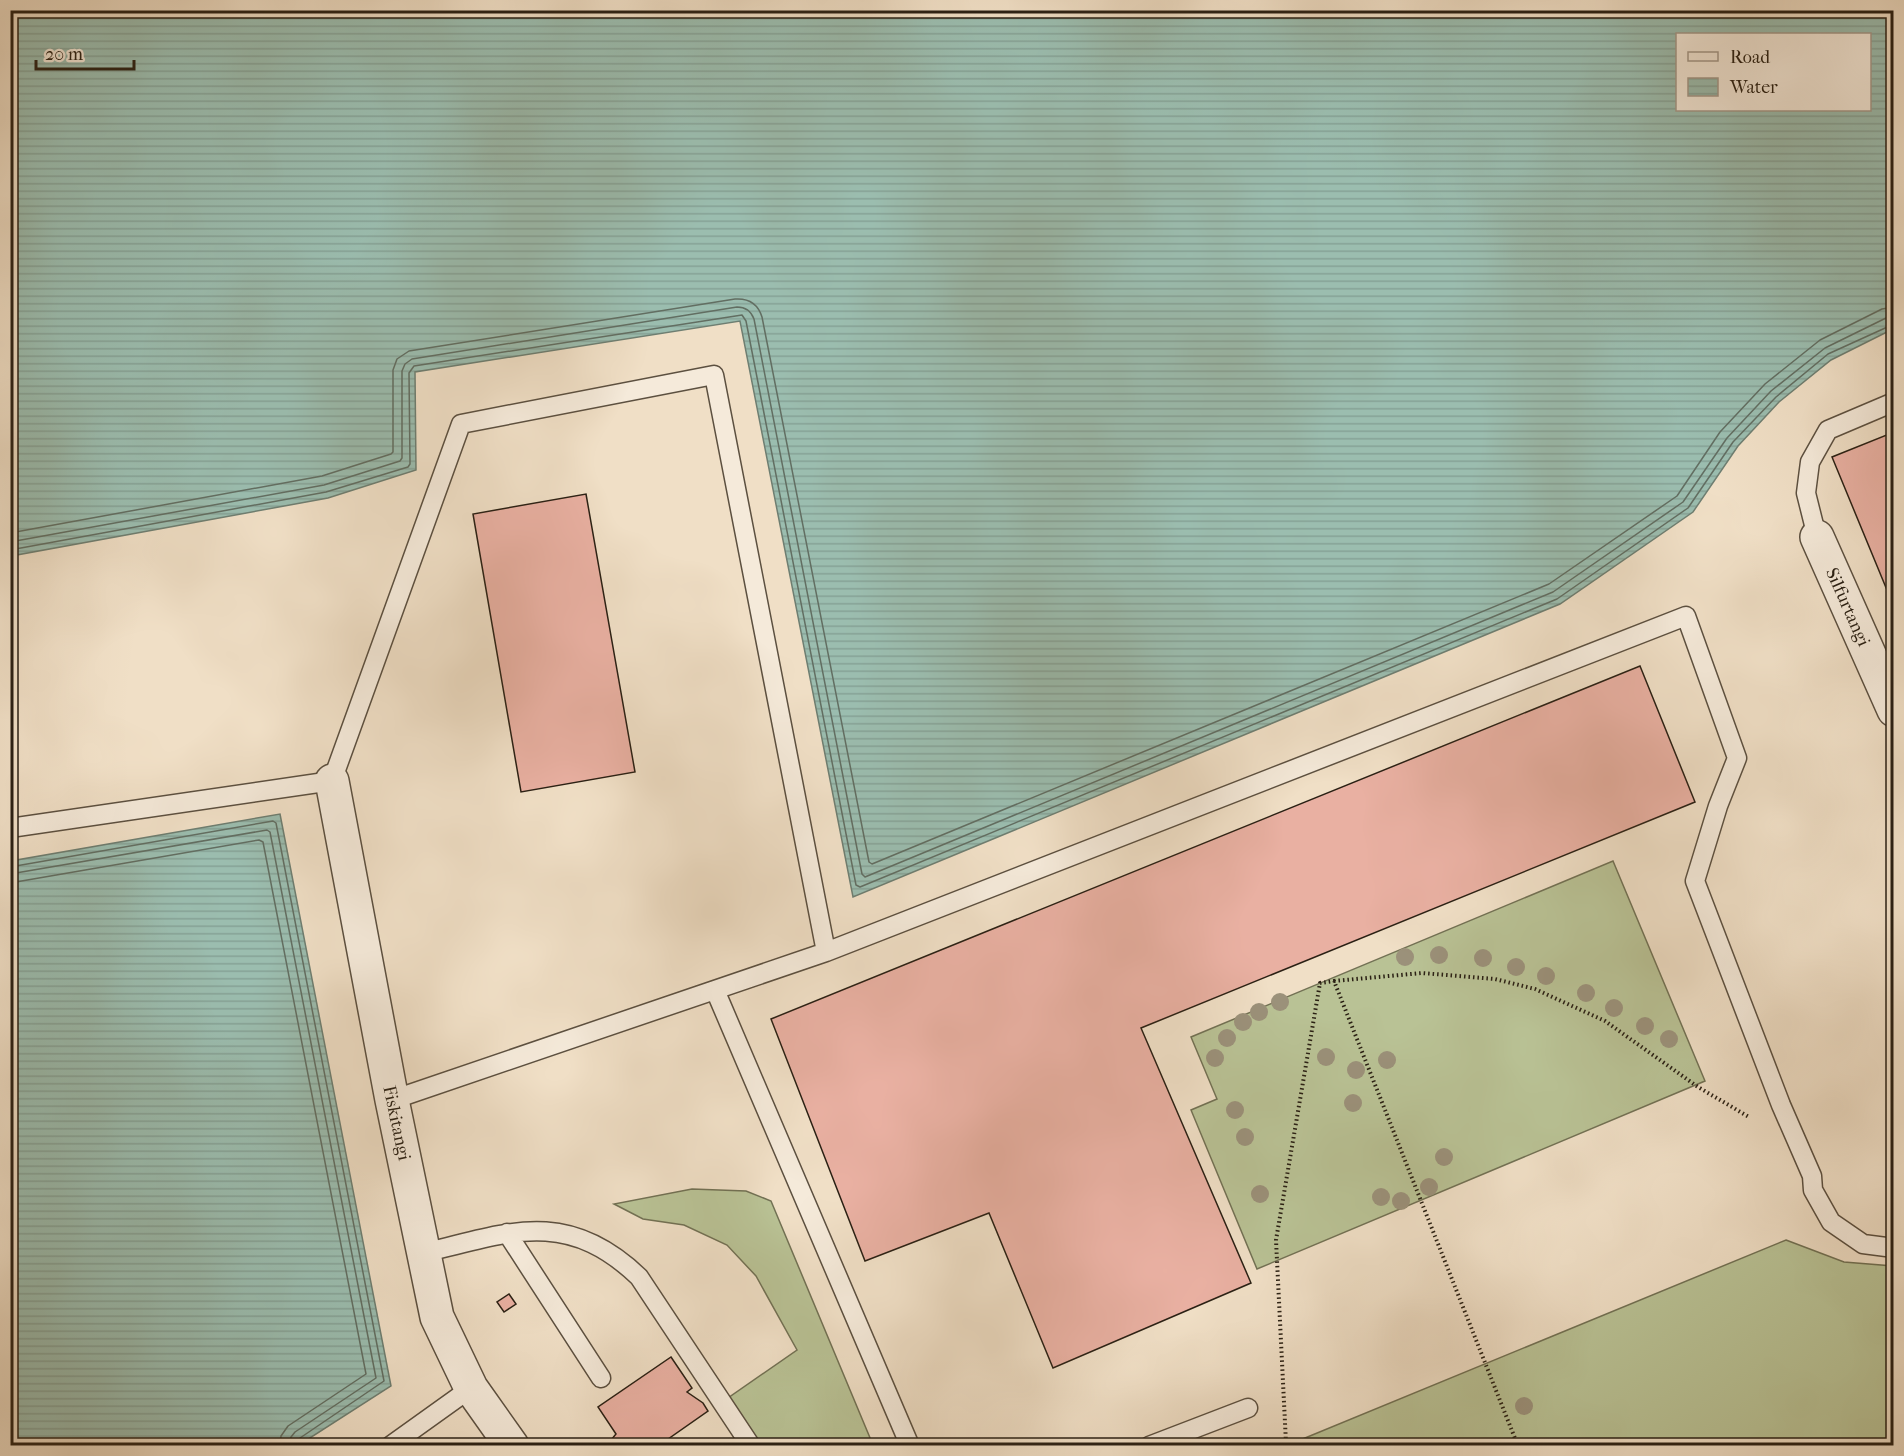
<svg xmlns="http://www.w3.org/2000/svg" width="1904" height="1456" font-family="'IM FELL French Canon',serif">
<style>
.grass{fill:#b9c295;stroke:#727154;stroke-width:1.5}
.water{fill:url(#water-rules);stroke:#6e7e71;stroke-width:1.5;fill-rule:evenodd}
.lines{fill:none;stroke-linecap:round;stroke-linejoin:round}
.shore{stroke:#626e62;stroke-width:1.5}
.building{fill:#e9b0a2;stroke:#2a2014;stroke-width:1.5}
.service-casing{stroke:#5c5040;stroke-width:21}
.minor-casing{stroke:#5c5040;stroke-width:36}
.path{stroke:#2a2014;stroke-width:4;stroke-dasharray:1.5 3;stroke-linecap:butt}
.service{stroke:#f5eada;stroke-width:18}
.minor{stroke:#f5eada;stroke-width:33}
.tree{fill:#9b917a}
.labels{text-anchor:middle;stroke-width:4.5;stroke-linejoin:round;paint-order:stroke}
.street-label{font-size:18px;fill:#2a2014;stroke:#f5eada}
</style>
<defs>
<pattern id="water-rules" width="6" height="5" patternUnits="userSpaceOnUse" patternTransform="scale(1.5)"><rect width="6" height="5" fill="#9bbdaf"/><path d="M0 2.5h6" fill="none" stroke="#86a296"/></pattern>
</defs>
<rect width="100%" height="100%" fill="#f0dfc6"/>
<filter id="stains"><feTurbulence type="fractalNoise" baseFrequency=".00333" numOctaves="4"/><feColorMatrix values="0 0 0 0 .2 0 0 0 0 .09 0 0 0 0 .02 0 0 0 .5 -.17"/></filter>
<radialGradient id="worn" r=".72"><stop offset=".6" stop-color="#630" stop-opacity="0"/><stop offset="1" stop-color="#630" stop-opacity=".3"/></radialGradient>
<path class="grass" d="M1613,861L1705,1081L1257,1269L1191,1110L1217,1099L1191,1037Z
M692,1189L746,1191L771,1201L873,1445H757L728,1398L797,1350L756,1276L727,1245L684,1225L643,1219L614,1204Z
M1786,1240L1844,1262L1893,1266V1445L1810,1446L1756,1439L1755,1446L1288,1445Z"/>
<path class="water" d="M11,10L1893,11V329L1831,360L1779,402L1738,446L1693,512L1560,604L853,897L740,321L415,372L416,470L328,498L11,556ZM1678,34H1870V110H1678Z
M280,814L391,1386L299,1445H11V861Z"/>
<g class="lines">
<path class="shore" d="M10,533L322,476L391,454L393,452V370L397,359L409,351L735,299C749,298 758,304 762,317L869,862L872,864L1549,584L1677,496L1720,432L1765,384L1820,340L1882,309L1894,307
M10,542L324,485L400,461L402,458V371L405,364L412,359L737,307C745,307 751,311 754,319L862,874L865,877L1553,592L1683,502L1727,438L1771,391L1825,348L1886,318L1894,316
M10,550L326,492L408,467L410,464L409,373L414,366L742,315L746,321L856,885L860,887L1557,599L1688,508L1733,442L1776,397L1828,354L1894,324
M10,867L273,821L276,823L384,1381L300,1438L297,1446
M10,874L267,830L270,832L376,1378L295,1432L291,1437L289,1446
M10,883L259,840L263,842L366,1374L288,1426L281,1436L280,1446"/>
</g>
<path class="building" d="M1894,432V607L1832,457Z
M586,494L635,772L521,792L473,514Z
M1640,666L1695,802L1141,1028L1251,1283L1053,1368L989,1213L865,1261L771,1019Z
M509,1294L516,1304L504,1312L497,1302Z
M671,1357L692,1388L687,1392L703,1403L708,1411L658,1446H606L616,1434L598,1407Z"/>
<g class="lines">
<g class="service-casing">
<path id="service" d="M1817,537L1806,493L1810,462L1828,430L1894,402
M10,828L332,781L461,424L714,375L826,952
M715,990L910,1446
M392,1100L826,952L1686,616L1737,758L1718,806L1695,881L1781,1105L1812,1176L1813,1190L1831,1222L1863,1244L1894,1248
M507,1233L601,1378
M424,1253C509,1232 567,1208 639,1277L751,1446
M390,1446L471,1388
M1149,1446L1248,1408"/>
</g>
<g class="minor-casing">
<path id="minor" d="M1817,537L1894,710
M332,781L392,1100L437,1317L471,1388L512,1446"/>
</g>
<path class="path" d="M1334,981L1422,973L1495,979L1535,989L1605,1021L1698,1087L1749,1117
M1289,1446L1286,1443L1276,1240L1320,983L1334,981L1518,1446"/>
<use href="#service" class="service"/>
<use href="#minor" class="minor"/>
</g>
<g class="tree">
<circle cx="1439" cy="955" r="9"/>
<circle cx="1405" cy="957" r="9"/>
<circle cx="1483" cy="958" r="9"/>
<circle cx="1516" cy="967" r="9"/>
<circle cx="1546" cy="976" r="9"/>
<circle cx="1586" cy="993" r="9"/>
<circle cx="1280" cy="1002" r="9"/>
<circle cx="1614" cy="1008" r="9"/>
<circle cx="1259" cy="1012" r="9"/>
<circle cx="1243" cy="1022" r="9"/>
<circle cx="1645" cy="1026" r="9"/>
<circle cx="1227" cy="1038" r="9"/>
<circle cx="1669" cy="1039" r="9"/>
<circle cx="1326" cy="1057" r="9"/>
<circle cx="1215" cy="1058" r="9"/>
<circle cx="1387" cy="1060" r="9"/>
<circle cx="1356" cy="1070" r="9"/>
<circle cx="1353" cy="1103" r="9"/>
<circle cx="1235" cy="1110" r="9"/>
<circle cx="1245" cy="1137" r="9"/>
<circle cx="1444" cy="1157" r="9"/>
<circle cx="1429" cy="1187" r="9"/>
<circle cx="1260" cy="1194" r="9"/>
<circle cx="1381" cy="1197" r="9"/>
<circle cx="1401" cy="1201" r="9"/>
<circle cx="1524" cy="1406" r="9"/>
</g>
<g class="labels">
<g class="street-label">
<text transform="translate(1848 607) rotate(66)" y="6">Silfurtangi</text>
<text transform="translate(397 1123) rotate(78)" y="6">Fiskitangi</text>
</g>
</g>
<rect width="1904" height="1456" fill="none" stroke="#f0dfc6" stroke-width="36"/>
<rect x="12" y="12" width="1880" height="1432" fill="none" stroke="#2a2014" stroke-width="3"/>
<rect x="18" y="18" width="1868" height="1420" fill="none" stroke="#2a2014" stroke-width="1.5"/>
<rect x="1676" y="33" width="195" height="78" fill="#f5eada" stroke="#a4998b" stroke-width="1.5"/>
<rect x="1688" y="52" width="30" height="9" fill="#f5eada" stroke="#a4998b" stroke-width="1.5"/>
<text x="1730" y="63" font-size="18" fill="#2a2014">Road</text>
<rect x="1688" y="78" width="30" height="18" fill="url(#water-rules)" stroke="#a4998b" stroke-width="1.5"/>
<text x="1730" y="93" font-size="18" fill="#2a2014">Water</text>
<path d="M36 60v9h98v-9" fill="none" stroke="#2a2014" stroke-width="3"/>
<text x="45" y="60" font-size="18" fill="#2a2014" stroke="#f5eada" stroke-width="4.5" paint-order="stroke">20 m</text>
<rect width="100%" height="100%" filter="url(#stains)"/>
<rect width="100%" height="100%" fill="url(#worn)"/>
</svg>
